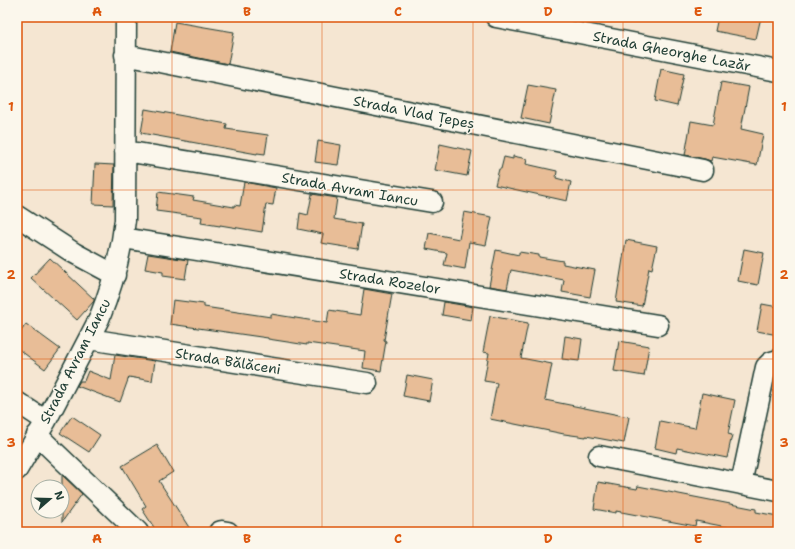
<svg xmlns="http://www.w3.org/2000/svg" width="795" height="549" font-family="'Shantell Sans',sans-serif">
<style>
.building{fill:#e8bd97;stroke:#1f3d34}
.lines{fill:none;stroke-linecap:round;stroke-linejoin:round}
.minor-casing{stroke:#1f3d34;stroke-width:23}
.minor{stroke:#fbf7ec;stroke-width:20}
.grid{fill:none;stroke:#de580e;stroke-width:1;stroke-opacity:0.55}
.labels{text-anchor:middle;stroke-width:3;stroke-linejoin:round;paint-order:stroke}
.street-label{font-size:14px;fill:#1f3d34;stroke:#fbf7ec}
.neatline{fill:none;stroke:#de580e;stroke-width:1.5}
.grid-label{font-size:13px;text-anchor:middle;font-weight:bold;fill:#de580e}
</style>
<rect width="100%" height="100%" fill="#f5e6d2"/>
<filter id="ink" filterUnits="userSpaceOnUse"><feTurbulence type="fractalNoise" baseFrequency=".025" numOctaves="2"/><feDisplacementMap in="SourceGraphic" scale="8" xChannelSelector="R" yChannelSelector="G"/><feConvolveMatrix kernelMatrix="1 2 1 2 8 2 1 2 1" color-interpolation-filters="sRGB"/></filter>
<g filter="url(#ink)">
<path class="building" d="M718,17H761L756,39L715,31Z
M175,22L234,32L228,64L170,52Z
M661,69L684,74L677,106L655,101Z
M721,82L749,87L741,129L763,134L757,165L712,157L711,161L705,159L685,155L691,121L713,125Z
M528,85L556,90L549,124L521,118Z
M145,109L227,124L226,129L268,135L265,154L257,153V154L141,133Z
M318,141L341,145L338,165L315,162Z
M440,144L472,151L467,176L435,170Z
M513,156L527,159L526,164L557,171L556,178L571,182L567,201L495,185L499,169H501L504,157L513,159Z
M95,164L114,165L113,205L93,204Z
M244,182L276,188L273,205L266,204L262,232L220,225V226L201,223L202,217L156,211L158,192L194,197L193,200L234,207V205L240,206Z
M312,194L337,198L334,219L362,224L358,249L321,243L323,234L298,229L300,213L308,215Z
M464,212L492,217L486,245L469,242L465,269L444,265L447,253L426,249L429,233L459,239Z
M626,240L657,246L652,269L649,268L642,306L616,302Z
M744,249L764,253L758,285L738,281Z
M496,250L519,255V252L539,255V257L563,261V264L595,270L590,297L562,292L564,280L511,270L507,289L489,286Z
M148,254L188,260L185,279L163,276V272L145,269Z
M50,258L94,299V301L77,320L31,278Z
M364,289L392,294L384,340L386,341L381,371L363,368L365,351L307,343V345L268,339V338L170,324L173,300L204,304V307L271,317V314L327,323L329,310L360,315Z
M444,302L473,307L471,320L442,315Z
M762,304L778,307V335L757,331Z
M490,316L528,323L521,358L552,364L545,400L629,417L624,443L586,436V437L564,434L490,419L497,383L484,381L489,353L483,352Z
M26,324L60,349L45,369L17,348V337Z
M565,336L582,339L579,361L562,359Z
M619,341L649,346L644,376L614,371Z
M115,355L155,361L152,381L129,377L120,402L77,386L80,381H84L88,371L111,380Z
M407,375L433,380L429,401L403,396Z
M702,393L735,400L728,434L732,435L727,458L677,448L676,453L655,448L660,421L695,428Z
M72,416L100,435L89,452L60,433Z
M157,445L173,472L159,481L192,532H157L142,509L146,506L122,466Z
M62,475L82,494L62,522Z
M598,482L637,489L638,486L756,509V512L778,516V532H752L696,521L695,526L616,511V513L594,509Z"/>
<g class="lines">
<g class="minor-casing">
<path id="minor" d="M496,17L778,71
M125,55L703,170
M125,151L432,202
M17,216L74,253L115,275
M123,238L658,325
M89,339L367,383
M17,402L46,421
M37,435L138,532
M599,456L778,491
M17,470L46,421L99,319C112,287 121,255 125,220L126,17
M741,484L766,367L771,362L778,360
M219,532L222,531L228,532"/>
</g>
<use href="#minor" class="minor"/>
</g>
</g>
<path class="grid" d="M172,17V532M322,17V532M473,17V532M623,17V532M17,190H778M17,359H778"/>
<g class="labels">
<g class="street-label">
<text transform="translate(672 51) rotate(11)" y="5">Strada Gheorghe Lazăr</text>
<text transform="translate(414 112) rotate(11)" y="5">Strada Vlad Țepeș</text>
<text transform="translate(350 189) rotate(10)" y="5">Strada Avram Iancu</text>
<text transform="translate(390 281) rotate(9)" y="5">Strada Rozelor</text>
<text transform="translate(75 361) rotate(-63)" y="5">Strada Avram Iancu</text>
<text transform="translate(228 361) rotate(9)" y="5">Strada Bălăceni</text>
</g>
</g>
<rect width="795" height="549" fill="none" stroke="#fbf7ec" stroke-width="44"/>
<g transform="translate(50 499) rotate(70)"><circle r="19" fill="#fbf7ec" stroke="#a3ada2"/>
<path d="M0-3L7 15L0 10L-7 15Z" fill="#1f3d34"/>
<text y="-6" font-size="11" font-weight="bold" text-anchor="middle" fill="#1f3d34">N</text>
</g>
<rect x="22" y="22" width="751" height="505" class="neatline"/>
<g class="grid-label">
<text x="97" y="16">A</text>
<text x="247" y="16">B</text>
<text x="398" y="16">C</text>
<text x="548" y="16">D</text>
<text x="698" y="16">E</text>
<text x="11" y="111">1</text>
<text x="784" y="111">1</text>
<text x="11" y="279">2</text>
<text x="784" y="279">2</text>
<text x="11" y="447">3</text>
<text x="784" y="447">3</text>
<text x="97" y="543">A</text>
<text x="247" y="543">B</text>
<text x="398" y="543">C</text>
<text x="548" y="543">D</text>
<text x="698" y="543">E</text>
</g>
</svg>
